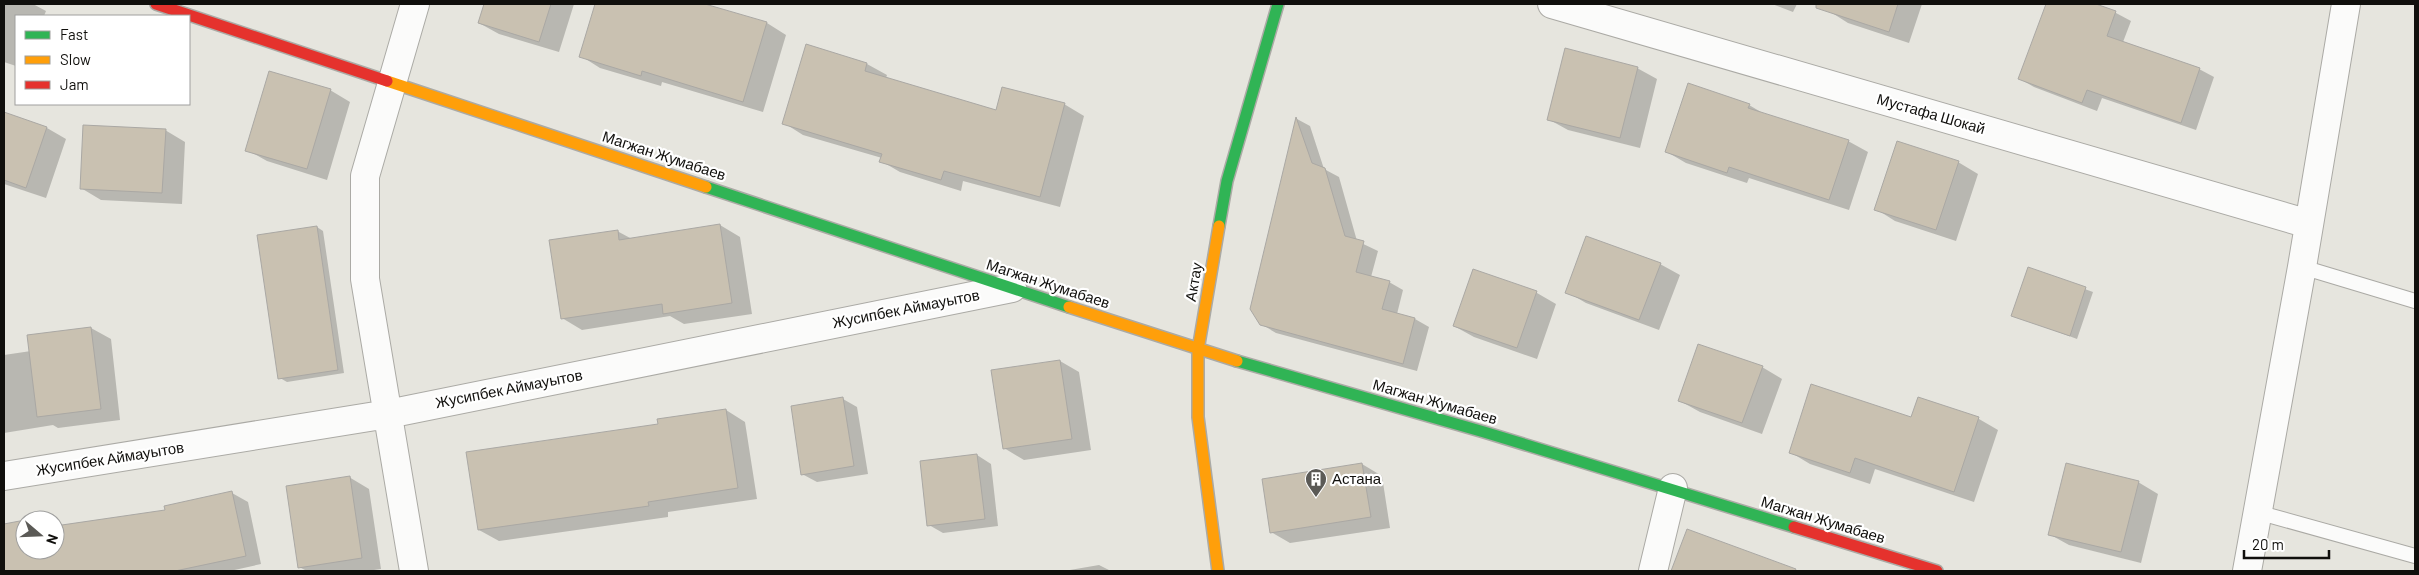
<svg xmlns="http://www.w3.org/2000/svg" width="2419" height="575" font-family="Barlow,sans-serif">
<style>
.shadow{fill:#0003}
.building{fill:#c9c1b1;stroke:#aaa8a4}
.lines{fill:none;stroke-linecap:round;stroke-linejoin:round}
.lane-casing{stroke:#abaaa5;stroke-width:16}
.street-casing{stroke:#abaaa5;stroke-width:30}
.fast-casing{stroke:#abaaa5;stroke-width:14}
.slow-casing{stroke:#abaaa5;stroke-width:14}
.jam-casing{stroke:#abaaa5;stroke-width:14}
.lane{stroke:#fbfbfa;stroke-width:14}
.street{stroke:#fbfbfa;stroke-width:28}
.fast{stroke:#30b455;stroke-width:11}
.slow{stroke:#ff9f0a;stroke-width:11}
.jam{stroke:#e5322d;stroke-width:11}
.labels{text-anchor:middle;stroke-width:4.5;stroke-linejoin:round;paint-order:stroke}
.street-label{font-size:15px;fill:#100f0c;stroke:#fff}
.poi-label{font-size:15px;fill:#100f0c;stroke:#fff;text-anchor:start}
</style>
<rect width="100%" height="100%" fill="#e6e5de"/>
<path class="shadow" d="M4,4H33L46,11L44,16H16V66L4,62Z
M485,4H574L559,52L499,34L479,23Z
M597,4H686L705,10L707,6L767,23L786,35L763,112L662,82L661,86L600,68L581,56Z
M1772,4H1797L1793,12Z
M1831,4H1922L1909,43L1848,23L1829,11Z
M2047,4H2092L2116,13L2131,21L2123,42L2199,69L2214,77L2196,130L2102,98L2097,111L2034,87L2020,79Z
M807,46L867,64L887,75L886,78L997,112L1064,104L1084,116L1060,207L963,181L961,191L900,172L881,161L882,158L803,135L784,123Z
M1637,68L1657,79L1640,148L1568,130L1548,119Z
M330,90L350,102L327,180L267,161L247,150Z
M1749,105L1766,115L1848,141L1868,152L1849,210L1749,178L1747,183L1686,163L1667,152Z
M4,113L47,128L66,139L46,198L4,184Z
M1297,119L1310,126L1324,169L1339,177L1357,241L1378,251L1371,277L1389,282L1403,290L1397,314L1415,319L1429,327L1417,371L1276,333L1261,324L1252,309Z
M165,130L185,142L182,204L101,200L81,188Z
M1958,162L1978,174L1956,241L1895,221L1876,209Z
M720,225L740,237L752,314L684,324L670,316L582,330L562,318L617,231L632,239Z
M317,227L323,231L344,373L287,382L280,378Z
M1660,264L1680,275L1659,330L1586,303L1567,292Z
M2029,269L2093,292L2077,339L2013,315Z
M1473,270L1537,293L1556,304L1537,359L1474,337L1454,326Z
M91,328L111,339L120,420L58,428L53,425L4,433V355L31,351Z
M1060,361L1079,372L1091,450L1024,460L1004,448Z
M1762,367L1782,379L1762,434L1700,412L1680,401Z
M1918,398L1979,419L1998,430L1974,502L1875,469L1870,484L1810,464L1790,452L1912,418Z
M843,399L857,407L868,474L817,482L802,474Z
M726,410L745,422L757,499L668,512V517L499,541L479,530L659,425Z
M977,455L991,464L998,526L943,533L929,525Z
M1362,464L1382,476L1390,528L1290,543L1271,532Z
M349,477L369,489L381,569L367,571H307L299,567Z
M2138,482L2158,494L2141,563L2069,545L2049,534Z
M232,493L248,502L261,564L230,571H4V525L25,522V550H55V526L167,511Z
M1688,530L1781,569L1780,571H1673Z
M1099,565L1111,571H1064Z"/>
<path class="building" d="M484,4H551L539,42L478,23Z
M595,4H705L767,22L743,102L642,71L641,76L579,57Z
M1816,4H1898L1889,32L1816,8Z
M2046,4H2096L2116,11L2107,36L2200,68L2181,123L2087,90L2082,103L2018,79Z
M806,44L867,63L865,71L996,110L1002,87L1065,103L1040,197L944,171L941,180L879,162L882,154L782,124Z
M1565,48L1638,67L1620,138L1547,120Z
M269,71L331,89L307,169L245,151Z
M1688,83L1750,104L1748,108L1849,140L1829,200L1729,167L1727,173L1665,152Z
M4,112L47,127L26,188L4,180Z
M1296,117L1312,163L1325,168L1345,236L1364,241L1356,272L1390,281L1382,309L1415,318L1403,364L1260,325L1250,309Z
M83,125L166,129L162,193L80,189Z
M1897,141L1959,161L1936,230L1874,210Z
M720,224L732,303L663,314L662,304L561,319L549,240L618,230L619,240Z
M317,226L338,370L278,379L257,235Z
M1586,236L1661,263L1639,320L1565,293Z
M2028,267L2086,287L2070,336L2011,316Z
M1473,269L1537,291L1517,348L1453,326Z
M91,327L101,409L37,417L27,335Z
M1698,344L1763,366L1742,423L1678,401Z
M1060,360L1072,439L1003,449L991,370Z
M1811,384L1911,417L1918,397L1979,417L1954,492L1855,458L1850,473L1789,453Z
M843,397L854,466L801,475L791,406Z
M726,409L738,488L648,502L649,506L478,530L466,452L658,424L657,419Z
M977,454L985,519L927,526L920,461Z
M1362,463L1371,517L1270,533L1262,479Z
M2066,463L2139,481L2121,552L2048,535Z
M350,476L362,558L298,568L286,486Z
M232,491L246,556L175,571H4V524L25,520V550H55V526L165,510L164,506Z
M1687,529L1796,569L1795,571H1671Z"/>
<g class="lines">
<g class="lane-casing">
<path id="lane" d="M2302,267L2415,301
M2257,512L2415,556"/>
</g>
<g class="street-casing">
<path id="street" d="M1552,4L2309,224
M4,476L388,414L1012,288
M414,571L365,279V176L415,4
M1653,571L1673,488
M2247,571L2302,267L2346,4"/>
</g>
<g class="fast-casing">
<path id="fast" d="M706,187L1069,307
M1219,226L1227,181L1278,4
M1237,361L1484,432L1794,527"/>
</g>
<g class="slow-casing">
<path id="slow" d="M387,81L706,187
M1069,307L1237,361
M1218,571L1198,417V350L1219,226"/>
</g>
<g class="jam-casing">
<path id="jam" d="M156,4L387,81
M1794,527L1937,571"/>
</g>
<use href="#lane" class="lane"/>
<use href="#street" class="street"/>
<use href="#fast" class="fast"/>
<use href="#slow" class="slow"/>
<use href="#jam" class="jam"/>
</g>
<defs>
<g id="building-pin" transform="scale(1.125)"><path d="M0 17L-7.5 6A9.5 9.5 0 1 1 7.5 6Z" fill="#5b5a56" stroke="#fff"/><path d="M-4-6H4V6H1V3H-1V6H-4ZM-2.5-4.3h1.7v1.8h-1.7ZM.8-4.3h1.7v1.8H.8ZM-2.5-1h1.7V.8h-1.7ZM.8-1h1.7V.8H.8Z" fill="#fff"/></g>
</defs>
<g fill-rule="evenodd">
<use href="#building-pin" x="1316" y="479"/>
</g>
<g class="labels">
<g class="street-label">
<text transform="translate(1931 114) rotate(16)" y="5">Мустафа Шокай</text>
<text transform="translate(664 156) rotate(18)" y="5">Магжан Жумабаев</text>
<text transform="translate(1194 282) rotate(-80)" y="5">Актау</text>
<text transform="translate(1048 284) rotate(18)" y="5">Магжан Жумабаев</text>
<text transform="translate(906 309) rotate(-11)" y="5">Жусипбек Аймауытов</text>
<text transform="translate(509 389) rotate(-11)" y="5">Жусипбек Аймауытов</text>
<text transform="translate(1435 402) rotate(16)" y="5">Магжан Жумабаев</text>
<text transform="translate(110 459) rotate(-9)" y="5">Жусипбек Аймауытов</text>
<text transform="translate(1823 520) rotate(17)" y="5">Магжан Жумабаев</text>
</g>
<g class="poi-label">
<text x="1332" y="484">Астана</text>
</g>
</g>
<rect width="2419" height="575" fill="none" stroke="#100f0c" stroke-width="10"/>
<rect x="15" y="15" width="175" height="90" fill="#ffffff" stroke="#9f9f9e"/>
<rect x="25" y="31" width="25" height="8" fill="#30b455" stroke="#9f9f9e"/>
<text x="60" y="40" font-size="15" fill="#100f0c">Fast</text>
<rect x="25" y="56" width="25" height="8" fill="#ff9f0a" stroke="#9f9f9e"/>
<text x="60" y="65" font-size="15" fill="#100f0c">Slow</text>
<rect x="25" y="81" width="25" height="8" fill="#e5322d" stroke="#9f9f9e"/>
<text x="60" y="90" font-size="15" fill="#100f0c">Jam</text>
<g transform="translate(40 535) rotate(109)"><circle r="24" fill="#ffffff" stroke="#9f9f9e"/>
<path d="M0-4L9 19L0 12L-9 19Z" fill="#5b5a56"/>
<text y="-8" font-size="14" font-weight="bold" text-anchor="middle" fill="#100f0c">N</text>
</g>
<path d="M2244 550v8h85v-8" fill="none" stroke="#100f0c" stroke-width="2.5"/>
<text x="2252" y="550" font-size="15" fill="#100f0c" stroke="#ffffff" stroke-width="4" paint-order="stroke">20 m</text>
</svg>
